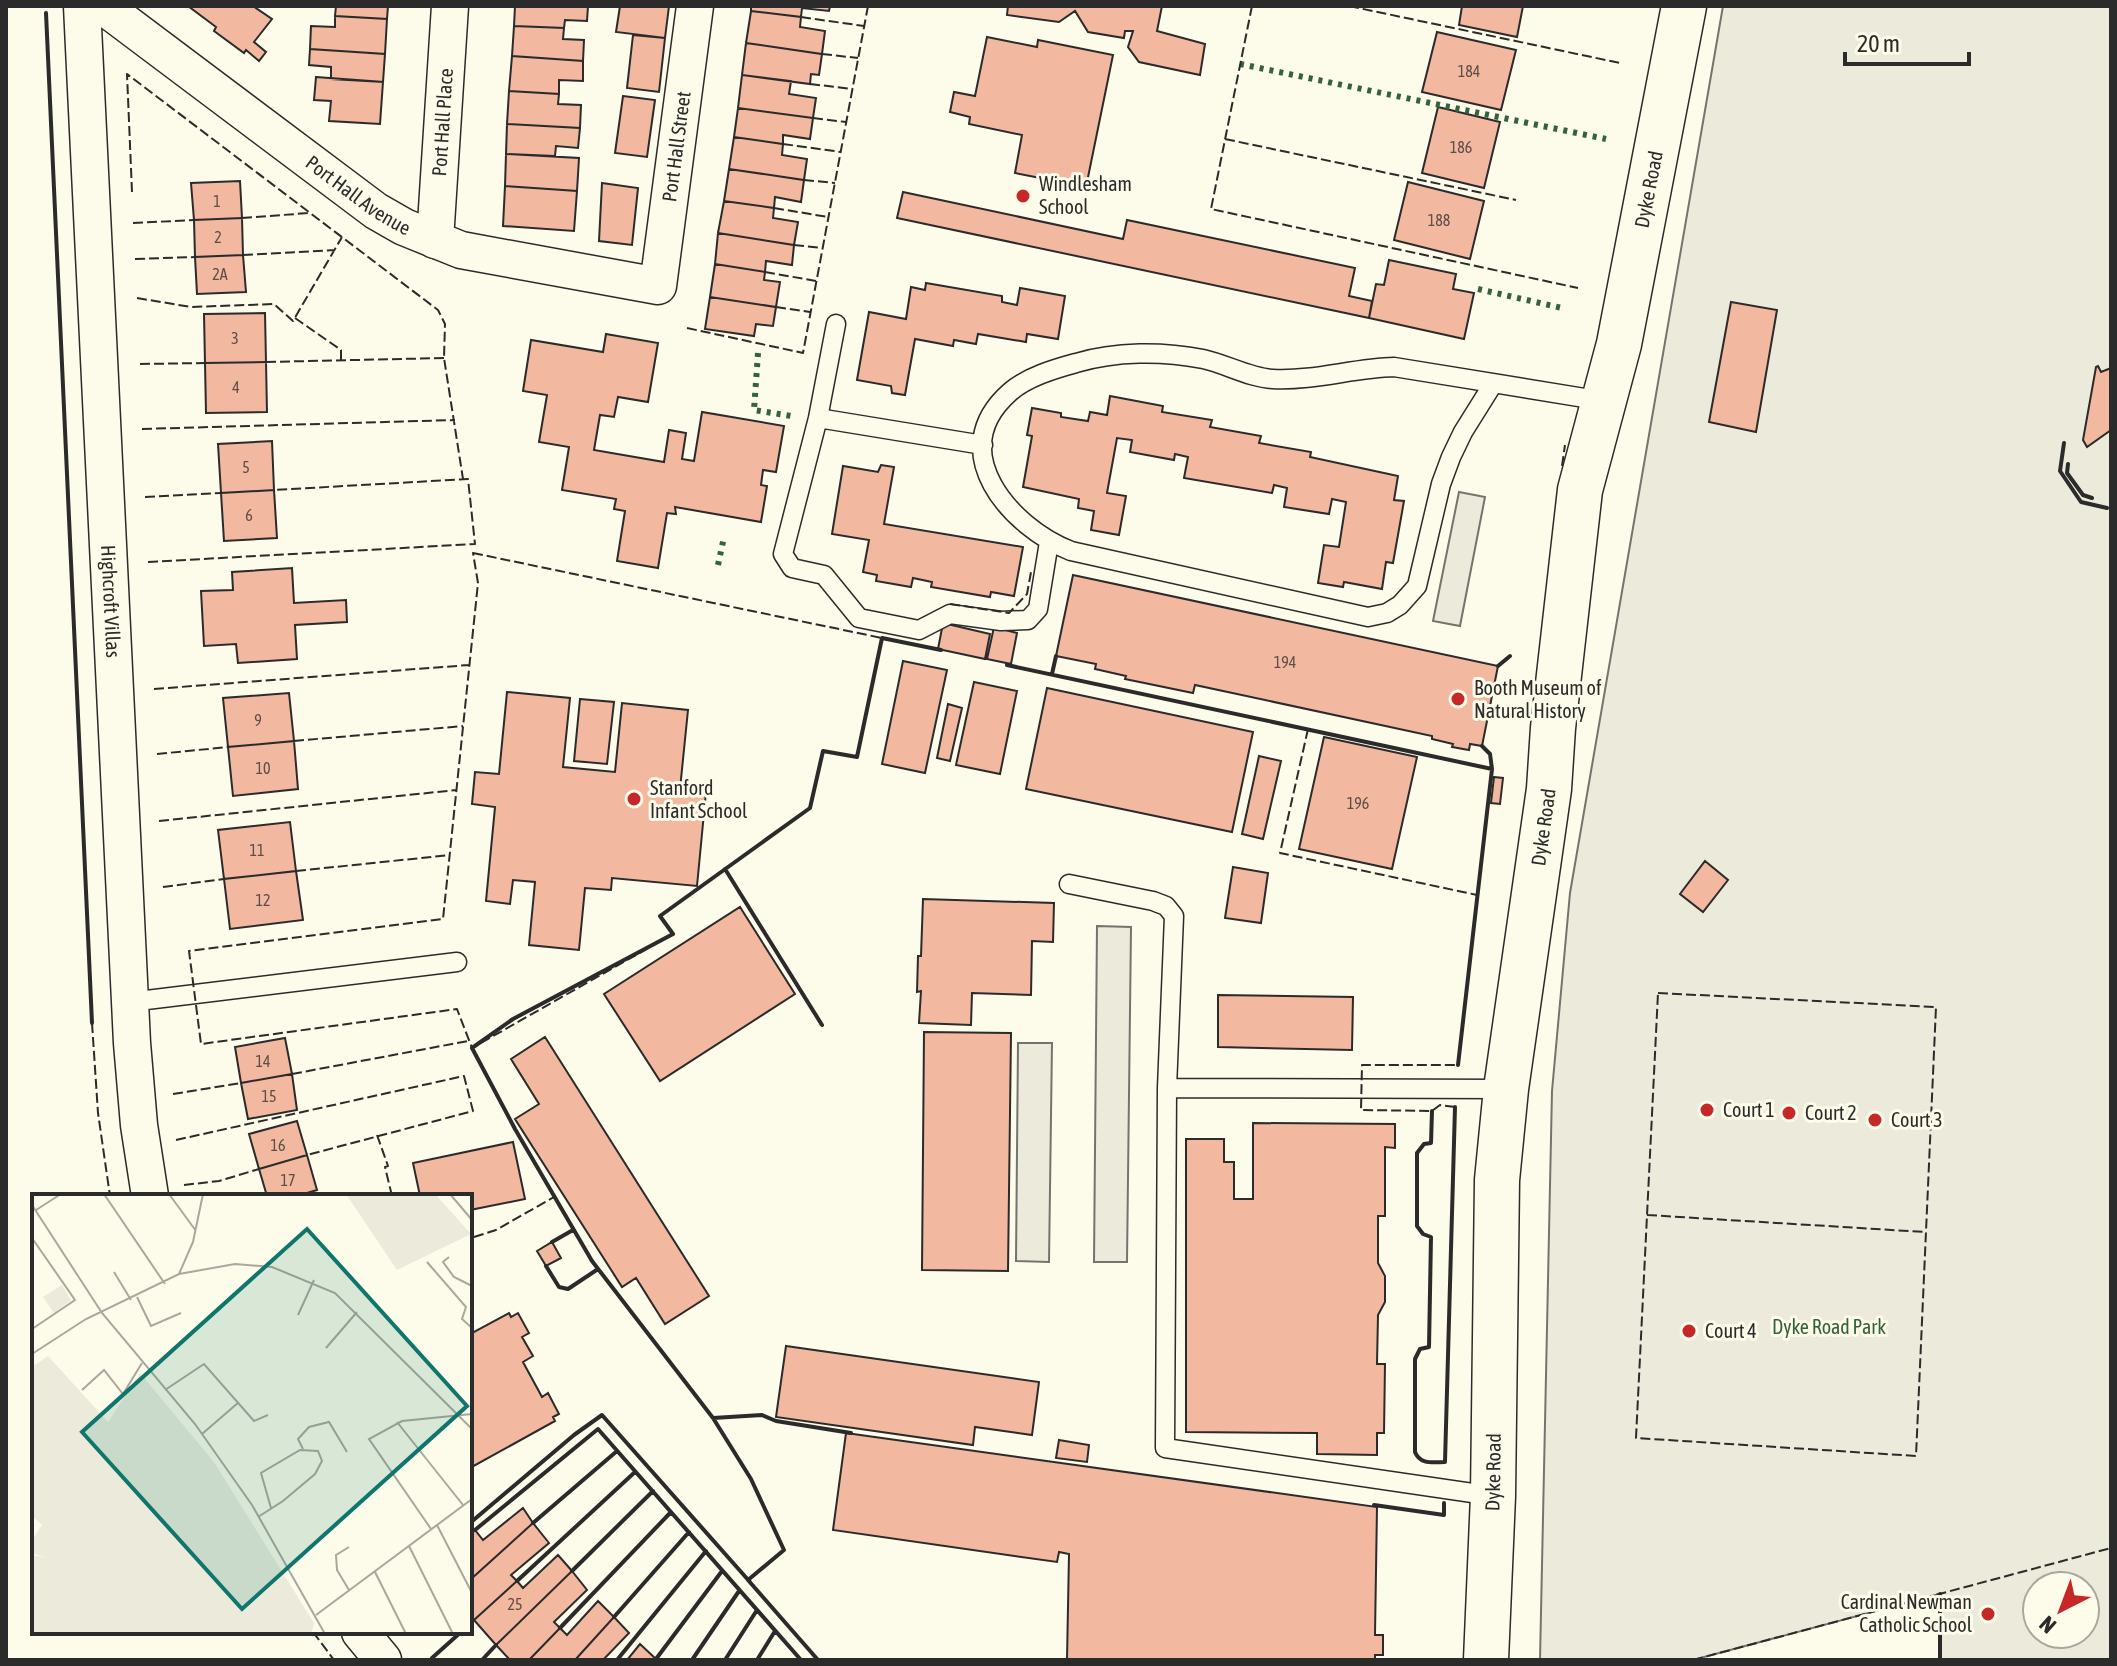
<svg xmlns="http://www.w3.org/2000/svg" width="2117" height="1666" font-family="'Asap Condensed',sans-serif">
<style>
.green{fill:#ecebdb;stroke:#74746e;stroke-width:2;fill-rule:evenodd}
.parking{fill:#eceadb;stroke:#74746e;stroke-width:2}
.building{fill:#f2b8a0;stroke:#2b2b2b;stroke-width:2}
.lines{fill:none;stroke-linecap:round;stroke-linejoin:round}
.lane-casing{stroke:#2b2b2b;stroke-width:21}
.street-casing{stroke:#2b2b2b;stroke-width:39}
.secondary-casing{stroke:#2b2b2b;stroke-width:47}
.lane{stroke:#fdfbea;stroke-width:18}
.street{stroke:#fdfbea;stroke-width:36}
.secondary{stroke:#fdfbea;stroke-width:44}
.hedge{stroke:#34623c;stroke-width:6;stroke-dasharray:4 6;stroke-linecap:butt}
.fence{stroke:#2b2b2b;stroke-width:2;stroke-dasharray:10 4;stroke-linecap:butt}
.wall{stroke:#2b2b2b;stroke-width:4}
.poi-dot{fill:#c62828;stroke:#fdfbea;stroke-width:3}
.labels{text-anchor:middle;stroke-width:6;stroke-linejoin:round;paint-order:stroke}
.number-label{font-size:16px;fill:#5d4e48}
.street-label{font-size:20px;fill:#2b2b2b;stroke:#fdfbea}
.poi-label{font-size:20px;fill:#2b2b2b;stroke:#fdfbea;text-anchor:start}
.park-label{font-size:20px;fill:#34623c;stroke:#fdfbea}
.inset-road{fill:none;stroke:#a9a89e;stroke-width:2}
.view{fill:#0f766e;fill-opacity:0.15;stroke:#0f766e;stroke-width:4}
.inset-edge{fill:none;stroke:#2b2b2b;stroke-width:4}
</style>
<rect width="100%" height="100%" fill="#fdfbea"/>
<path class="green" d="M1723,6H2111V1660H1940L1939,1594L1693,1660H1540L1552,1091L1570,893ZM2037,1586H2085V1634H2037Z"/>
<path class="parking" d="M1459,492L1485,497L1460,626L1433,621Z
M1097,926L1131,927L1127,1262H1094Z
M1018,1043H1052L1049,1262L1016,1261Z"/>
<path class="building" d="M188,6H253L272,19L254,42L266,52L259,61L246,50L244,53L214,31L216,27Z
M336,6H388L387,19L335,16Z
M515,6H588L587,21L565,20L564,28L514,26Z
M620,6H669L665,38L616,32Z
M751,6H830L829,11L802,8L801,17L751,11Z
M1008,6H1162L1157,31L1205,44L1200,75L1139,62L1128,47L1133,31H1125L1124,38L1088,32L1075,11L1059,22L1007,15Z
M1462,6H1523L1517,37L1459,25Z
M751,11L801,17L800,27L825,31L822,54L746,43Z
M335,16L387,19L385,54L310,49L311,26L335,27Z
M514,26L564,28L563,39L584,40L583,61L512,56Z
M1437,32L1516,50L1501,110L1422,92Z
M633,35L665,38L659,92L627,88Z
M987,37L1037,47L1038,40L1113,55L1086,187L1015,173L1022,135L969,124L970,117L950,112L954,92L975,96Z
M746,43L822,54L819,75L811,74L810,84L742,75Z
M310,49L385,54L383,82L331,79V67L309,65Z
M512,56L583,61V81L559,80V94L509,91Z
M742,75L791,81L789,94L816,98L813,118L738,108Z
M316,77L383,82L380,124L329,121L331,101L314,100Z
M509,91L559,94L558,104L581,105L580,128L507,124Z
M623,96L655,100L647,157L615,153Z
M1438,107L1500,122L1484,188L1422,173Z
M738,108L813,118L810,139L783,135V144L734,137Z
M507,124L580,128L578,148L556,146L555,156L506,154Z
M734,137L783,144L782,155L807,159L804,180L729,169Z
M506,154L579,158L577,191L505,186Z
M729,169L804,180L801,202L775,197L774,208L724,201Z
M240,181L242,218L194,220L191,183Z
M1408,182L1484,201L1470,259L1394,240Z
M602,183L638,188L632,245L599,241Z
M505,186L577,191L574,231L503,226Z
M903,192L1123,239L1127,220L1355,268L1349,296L1372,301L1369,318L897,218Z
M724,201L774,208L773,218L798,222L794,245L718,233Z
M242,218L243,255L195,257L194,220Z
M718,233L794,245L792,265L766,261L765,272L715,264Z
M243,255L246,292L197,294L195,257Z
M1389,260L1456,274L1453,289L1474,293L1464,339L1369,318L1376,284L1384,285Z
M715,264L765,272L764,280L780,282L776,307L710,297Z
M926,283L1002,296V302L1017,305L1020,288L1065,296L1058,339L1027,334L1026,342L978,334L976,344L954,340L953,346L915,339L905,395L892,393L891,386L857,380L869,312L906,319L911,287L925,290Z
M710,297L776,307L773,326L756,324L754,336L705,329Z
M1731,302L1777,310L1756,432L1709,422Z
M265,313L266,362L205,363L204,314Z
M606,334L658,343L648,402L618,397L614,417L600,415L594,450L664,462L669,430L686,433L682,459L694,461L702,412L784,426L776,472L763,470L761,485L767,486L761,522L675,507L676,514L667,513L658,568L617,561L625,511L614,509L616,499L562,490L569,447L539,442L547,395L523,391L531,340L603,352Z
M266,362L267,412L206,413L205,363Z
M2098,366L2101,372L2111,368V430L2087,447L2083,440L2096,367Z
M1110,396L1163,406L1162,412L1212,420L1210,427L1261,436L1259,443L1311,452L1310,457L1398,476L1394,500L1404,501L1393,563L1386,562L1382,589L1344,582L1343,587L1318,583L1324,545L1339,547L1346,502L1332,499L1329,514L1284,507L1287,488L1274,485L1272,493L1184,478L1188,457L1175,454L1174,460L1130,452L1132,440L1117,438L1107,493L1126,496L1119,535L1091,530L1094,511L1078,508L1079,499L1023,487L1032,436L1027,435L1032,408L1061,413V417L1088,421L1090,412L1107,415Z
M272,441L274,490L221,493L218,444Z
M881,465L894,467L884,524L1023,547L1014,596L991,592L990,597L931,587L932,582L913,578L911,587L876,581L877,575L863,572L869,540L832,534L843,466L878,472Z
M274,490L277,538L224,541L221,493Z
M292,568L294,603L346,600L347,622L295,625L297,659L238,663L236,644L204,646L201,591L233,590L232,572Z
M1073,575L1498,666L1482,746L1470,744L1469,750L1452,747L1453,744L1432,739V736L1195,685L1193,693L1125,679L1126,676L1095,669L1096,664L1056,656Z
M943,623L990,634L985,659L938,649Z
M994,627L1017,633L1011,664L987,659Z
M903,661L947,670L925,773L882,764Z
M974,682L1017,691L1000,774L956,765Z
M1047,688L1253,732L1232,832L1026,789Z
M507,692L570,698L563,767L615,772L622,703L688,710L680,789L706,792L697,886L612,878L611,890L585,888L579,950L529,945L535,882L513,880L510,904L486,901L495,807L472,804L475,772L499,774Z
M289,693L294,741L228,747L223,698Z
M580,699L614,702L607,764L574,761Z
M948,704L962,708L950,761L937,758Z
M1324,737L1417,757L1392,869L1299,849Z
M294,741L298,789L233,796L228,747Z
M1259,756L1281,761L1263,839L1242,834Z
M1494,777L1503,778L1500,804L1491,803Z
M290,822L296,871L224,879L218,830Z
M1705,861L1728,880L1703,912L1680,894Z
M1233,867L1268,873L1261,923L1225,918Z
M296,871L303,920L230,929L224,879Z
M923,899L1054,903L1053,942L1032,941L1031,995L972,993L971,1025L919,1023L921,991L917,992L918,956H921Z
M740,907L795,994L660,1081L604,994Z
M1218,995L1353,997L1352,1050L1218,1047Z
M924,1032L1011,1033L1008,1271L922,1270Z
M545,1037L709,1296L665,1324L636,1278L622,1287L515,1119L539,1104L511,1059Z
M285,1038L292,1074L241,1083L235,1047Z
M292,1074L297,1110L248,1119L241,1083Z
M297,1121L307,1155L259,1169L249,1134Z
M1253,1123L1395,1124V1148L1385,1147V1216H1378V1263L1385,1276V1302L1378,1315L1377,1364H1385L1384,1433H1377V1455L1317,1454V1433L1186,1432V1139H1224V1162H1234V1199H1253Z
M513,1142L525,1199L470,1210V1196H420L413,1163Z
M307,1155L317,1190L297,1196H267L259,1169Z
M552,1242L561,1258L546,1266L537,1251Z
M509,1313L511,1317L518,1313L529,1333L522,1337L533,1356L523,1362L542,1397L548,1393L559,1414L553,1417L555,1421L470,1468V1334Z
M786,1346L1039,1382L1032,1435L975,1427L973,1445L776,1417Z
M846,1433L1377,1507L1375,1635H1383V1655H1375V1660H1067L1069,1554L1059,1552L1057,1562L833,1530Z
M1059,1440L1089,1445L1087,1462L1056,1458Z
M523,1508L533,1523L470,1580V1535L475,1530L483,1540Z
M533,1523L549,1543L511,1575L517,1581L474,1620L470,1615V1580Z
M558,1555L572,1571L496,1645L474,1620L517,1581L523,1588Z
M572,1571L587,1590L554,1622L560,1628L529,1660H510L496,1645Z
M598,1601L614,1617L575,1660H529L560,1628L567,1635Z
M614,1617L629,1633L603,1660H575Z
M640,1644L656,1659L655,1660H627Z"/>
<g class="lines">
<g class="lane-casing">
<path id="lane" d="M836,324L818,418L783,554L792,568L824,575L859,618L919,630L950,614L1001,621L1028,620L1038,609L1049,542
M1493,384L1463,432L1451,457L1441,484L1417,586L1400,605L1387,613L1368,617L1071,551C1010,527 943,451 1010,392C1027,377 1054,369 1076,363C1116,351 1162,351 1203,359C1226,364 1250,378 1273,379C1314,381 1354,368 1394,367L1603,401
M818,418L983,445
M1069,884L1153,901L1166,906L1174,916L1167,1088L1165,1448L1493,1496
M130,1002L457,962
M1167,1088L1506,1089"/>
</g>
<g class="street-casing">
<g id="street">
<path id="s1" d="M82,6L132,1043L139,1125L150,1196"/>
<path id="s2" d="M103,6L376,211L404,227L461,250L658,286L695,6"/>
<path id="s3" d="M435,240L450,6"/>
<path d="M360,1632L383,1660"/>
</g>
</g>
<g class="secondary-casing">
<g id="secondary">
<path id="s4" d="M1486,1660L1493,1496L1497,1180L1506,1089L1549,789L1553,728L1580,490L1619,344L1684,6"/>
</g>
</g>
<use href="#lane" class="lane"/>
<use href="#street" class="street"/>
<use href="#secondary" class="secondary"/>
<path class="hedge" d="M1240,64L1606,139
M1478,289L1562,308
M758,353L754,410L791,416
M718,565L724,537"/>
<path class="fence" d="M1252,6L1211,209L1578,288
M1349,6L1620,63
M801,17L864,26
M822,54L858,58
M810,84L853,89
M813,118L846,122
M1225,139L1516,200
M783,144L841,152
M804,180L835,183
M132,192L127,74L438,310L445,324L444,358L463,479
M774,208L828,217
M242,218L309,213
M133,223L194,220
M794,245L822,248
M243,255L335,250
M135,259L195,257
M765,272L816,281
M137,298L191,307L274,304L293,321L342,237
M776,307L810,312
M295,318L341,350V360
M687,328L803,353L868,6
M266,362L444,358
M140,364L205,363
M142,429L455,420
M1562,466L1565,445
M145,497L221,493
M473,553L882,638L857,757L823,751L810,808L660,916L673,934L472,1048L457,1009L201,1044L189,951L443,919L478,583Z
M148,562L475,544L468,479L274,490
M950,604L1009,613L1027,594L1031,572
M154,689L469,665
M1308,729L1280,853L1477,895
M294,741L463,726
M157,754L228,747
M159,821L456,790
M296,871L450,855
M163,887L224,879
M1658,993L1936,1007L1916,1456L1636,1438Z
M92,1023L98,1113L110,1196
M292,1074L468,1041
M173,1094L241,1083
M1455,1107L1440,1105L1432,1111L1361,1110L1362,1065H1458
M377,1135L388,1166L385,1167L392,1196
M176,1140L464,1076L473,1111L307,1155
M184,1185L219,1181L259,1169
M1647,1215L1925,1232
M474,1237L496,1230L554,1197
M313,1632L334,1660
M1693,1660L2111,1548"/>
<path class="wall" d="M46,13L92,1023
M2064,443L2060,471L2081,502L2107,508
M2068,464L2067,473L2083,495L2092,498
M1007,665L1492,769L1458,1065
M1498,666L1510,656
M1052,674L1056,656
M1482,746L1490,754L1492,769
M725,869L822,1025
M1432,1111L1431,1143L1424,1144L1417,1153V1226L1423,1234L1431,1237L1429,1347L1420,1349L1415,1359V1452C1420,1465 1433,1462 1445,1462L1455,1107
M552,1242L573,1230
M546,1266L559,1287L568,1289L598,1269
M713,1418L762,1415L776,1421L851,1433
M1374,1505L1444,1515V1503
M470,1523L574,1435L602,1415L750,1582
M533,1523L617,1451
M475,1530L598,1429L801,1660
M572,1571L653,1491
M517,1581L635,1472
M1940,1594V1660
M614,1617L689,1532
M560,1628L671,1512
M432,1658L461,1632
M656,1659L722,1571
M482,1660L496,1645
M617,1660L706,1551
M692,1660L739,1591
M725,1660L757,1610
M757,1660L775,1631
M818,1660L748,1580L784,1550L751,1479L713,1418L592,1261L515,1129L472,1048L513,1019L673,934L660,916L810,808L823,751L857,757L882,638L941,650"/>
</g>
<g class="poi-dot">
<circle cx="1023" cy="196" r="8"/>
<circle cx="1458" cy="699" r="8"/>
<circle cx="634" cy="799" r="8"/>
<circle cx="1707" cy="1110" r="8"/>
<circle cx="1789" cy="1113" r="8"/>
<circle cx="1875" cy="1120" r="8"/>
<circle cx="1689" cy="1331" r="8"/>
<circle cx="1988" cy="1614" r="8"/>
</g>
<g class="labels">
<g class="number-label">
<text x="1469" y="77">184</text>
<text x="1461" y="153">186</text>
<text x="217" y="207">1</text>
<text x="1439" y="226">188</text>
<text x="218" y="243">2</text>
<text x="220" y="280">2A</text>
<text x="235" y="344">3</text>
<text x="236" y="393">4</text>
<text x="246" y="473">5</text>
<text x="249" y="521">6</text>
<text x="1285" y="668">194</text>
<text x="258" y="726">9</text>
<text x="263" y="774">10</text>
<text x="1358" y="809">196</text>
<text x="257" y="856">11</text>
<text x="263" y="906">12</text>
<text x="263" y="1067">14</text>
<text x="269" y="1102">15</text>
<text x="278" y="1151">16</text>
<text x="288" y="1186">17</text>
<text x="515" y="1610">25</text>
</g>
<g class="street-label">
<text dy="7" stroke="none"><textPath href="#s3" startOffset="118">Port Hall Place</textPath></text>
<text dy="7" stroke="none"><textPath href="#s2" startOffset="776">Port Hall Street</textPath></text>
<text dy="7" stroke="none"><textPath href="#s4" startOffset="1484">Dyke Road</textPath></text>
<text dy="7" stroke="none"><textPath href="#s2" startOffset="318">Port Hall Avenue</textPath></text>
<text dy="7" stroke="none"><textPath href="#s1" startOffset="596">Highcroft Villas</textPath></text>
<text dy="7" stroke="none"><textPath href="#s4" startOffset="836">Dyke Road</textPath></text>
<text dy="7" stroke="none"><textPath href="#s4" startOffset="188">Dyke Road</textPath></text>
</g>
<g class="poi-label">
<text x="1039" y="191">Windlesham<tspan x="1039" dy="23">School</tspan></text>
<text x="1474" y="695">Booth Museum of<tspan x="1474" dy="23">Natural History</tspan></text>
<text x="650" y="795">Stanford<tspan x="650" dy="23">Infant School</tspan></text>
<text x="1723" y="1117">Court 1</text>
<text x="1805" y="1120">Court 2</text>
<text x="1891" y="1127">Court 3</text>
<text x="1705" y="1338">Court 4</text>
<text x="1972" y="1609" text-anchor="end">Cardinal Newman<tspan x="1972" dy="23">Catholic School</tspan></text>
</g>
<g class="park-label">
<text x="1829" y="1334">Dyke Road Park</text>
</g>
</g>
<g transform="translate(32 1194)">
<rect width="440" height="440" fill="#fdfbea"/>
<path d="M314,0H403L439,40L365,76ZM30,91L39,106L22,119L11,103ZM16,162L76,228L108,179L182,268L282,429L279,440H0V361L14,364L0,359V346L10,331L0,322V173Z" fill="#ecebdb"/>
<path class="inset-road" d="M72,0L133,90M137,0L164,37M418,0L440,26M0,11L70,119L163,230L220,311L293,440M4,16L29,0M0,44L43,106L0,135M417,63L411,68L422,83L440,92M395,68L434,113L430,125L440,134M82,78L99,106M147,80L161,48L171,0M105,103L119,132L149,119M266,121L282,86M294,154L325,118M0,160L54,125L147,80L203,70L240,73L303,99L440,235M50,196L72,176L91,200L110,169M133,196L172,170L222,227L236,221M365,228L431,311M170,240L207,208M271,255L266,245L277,233L297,228L315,258M226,323L251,307L283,280L290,267L286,257L268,256L229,279L239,314M405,331L440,399M399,335L337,245L370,227L440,220M377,352L421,440M317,353L304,361L305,376L317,396M343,378L374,440M284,421L440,305"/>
<path class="view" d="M275,35L435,212L210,415L50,238Z"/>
<rect width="440" height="440" class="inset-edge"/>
</g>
<rect width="2117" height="1666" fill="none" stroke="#2b2b2b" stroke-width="16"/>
<g transform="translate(2061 1610) rotate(222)"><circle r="38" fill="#fdfbea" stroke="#a9a89e" stroke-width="2"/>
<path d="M0-6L14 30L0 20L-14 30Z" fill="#c62828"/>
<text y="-12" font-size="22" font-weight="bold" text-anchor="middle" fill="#2b2b2b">N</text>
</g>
<path d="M1845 52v12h124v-12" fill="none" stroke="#2b2b2b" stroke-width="4"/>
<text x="1857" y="52" font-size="24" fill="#2b2b2b" stroke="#fdfbea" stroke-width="6" paint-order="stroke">20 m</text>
</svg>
